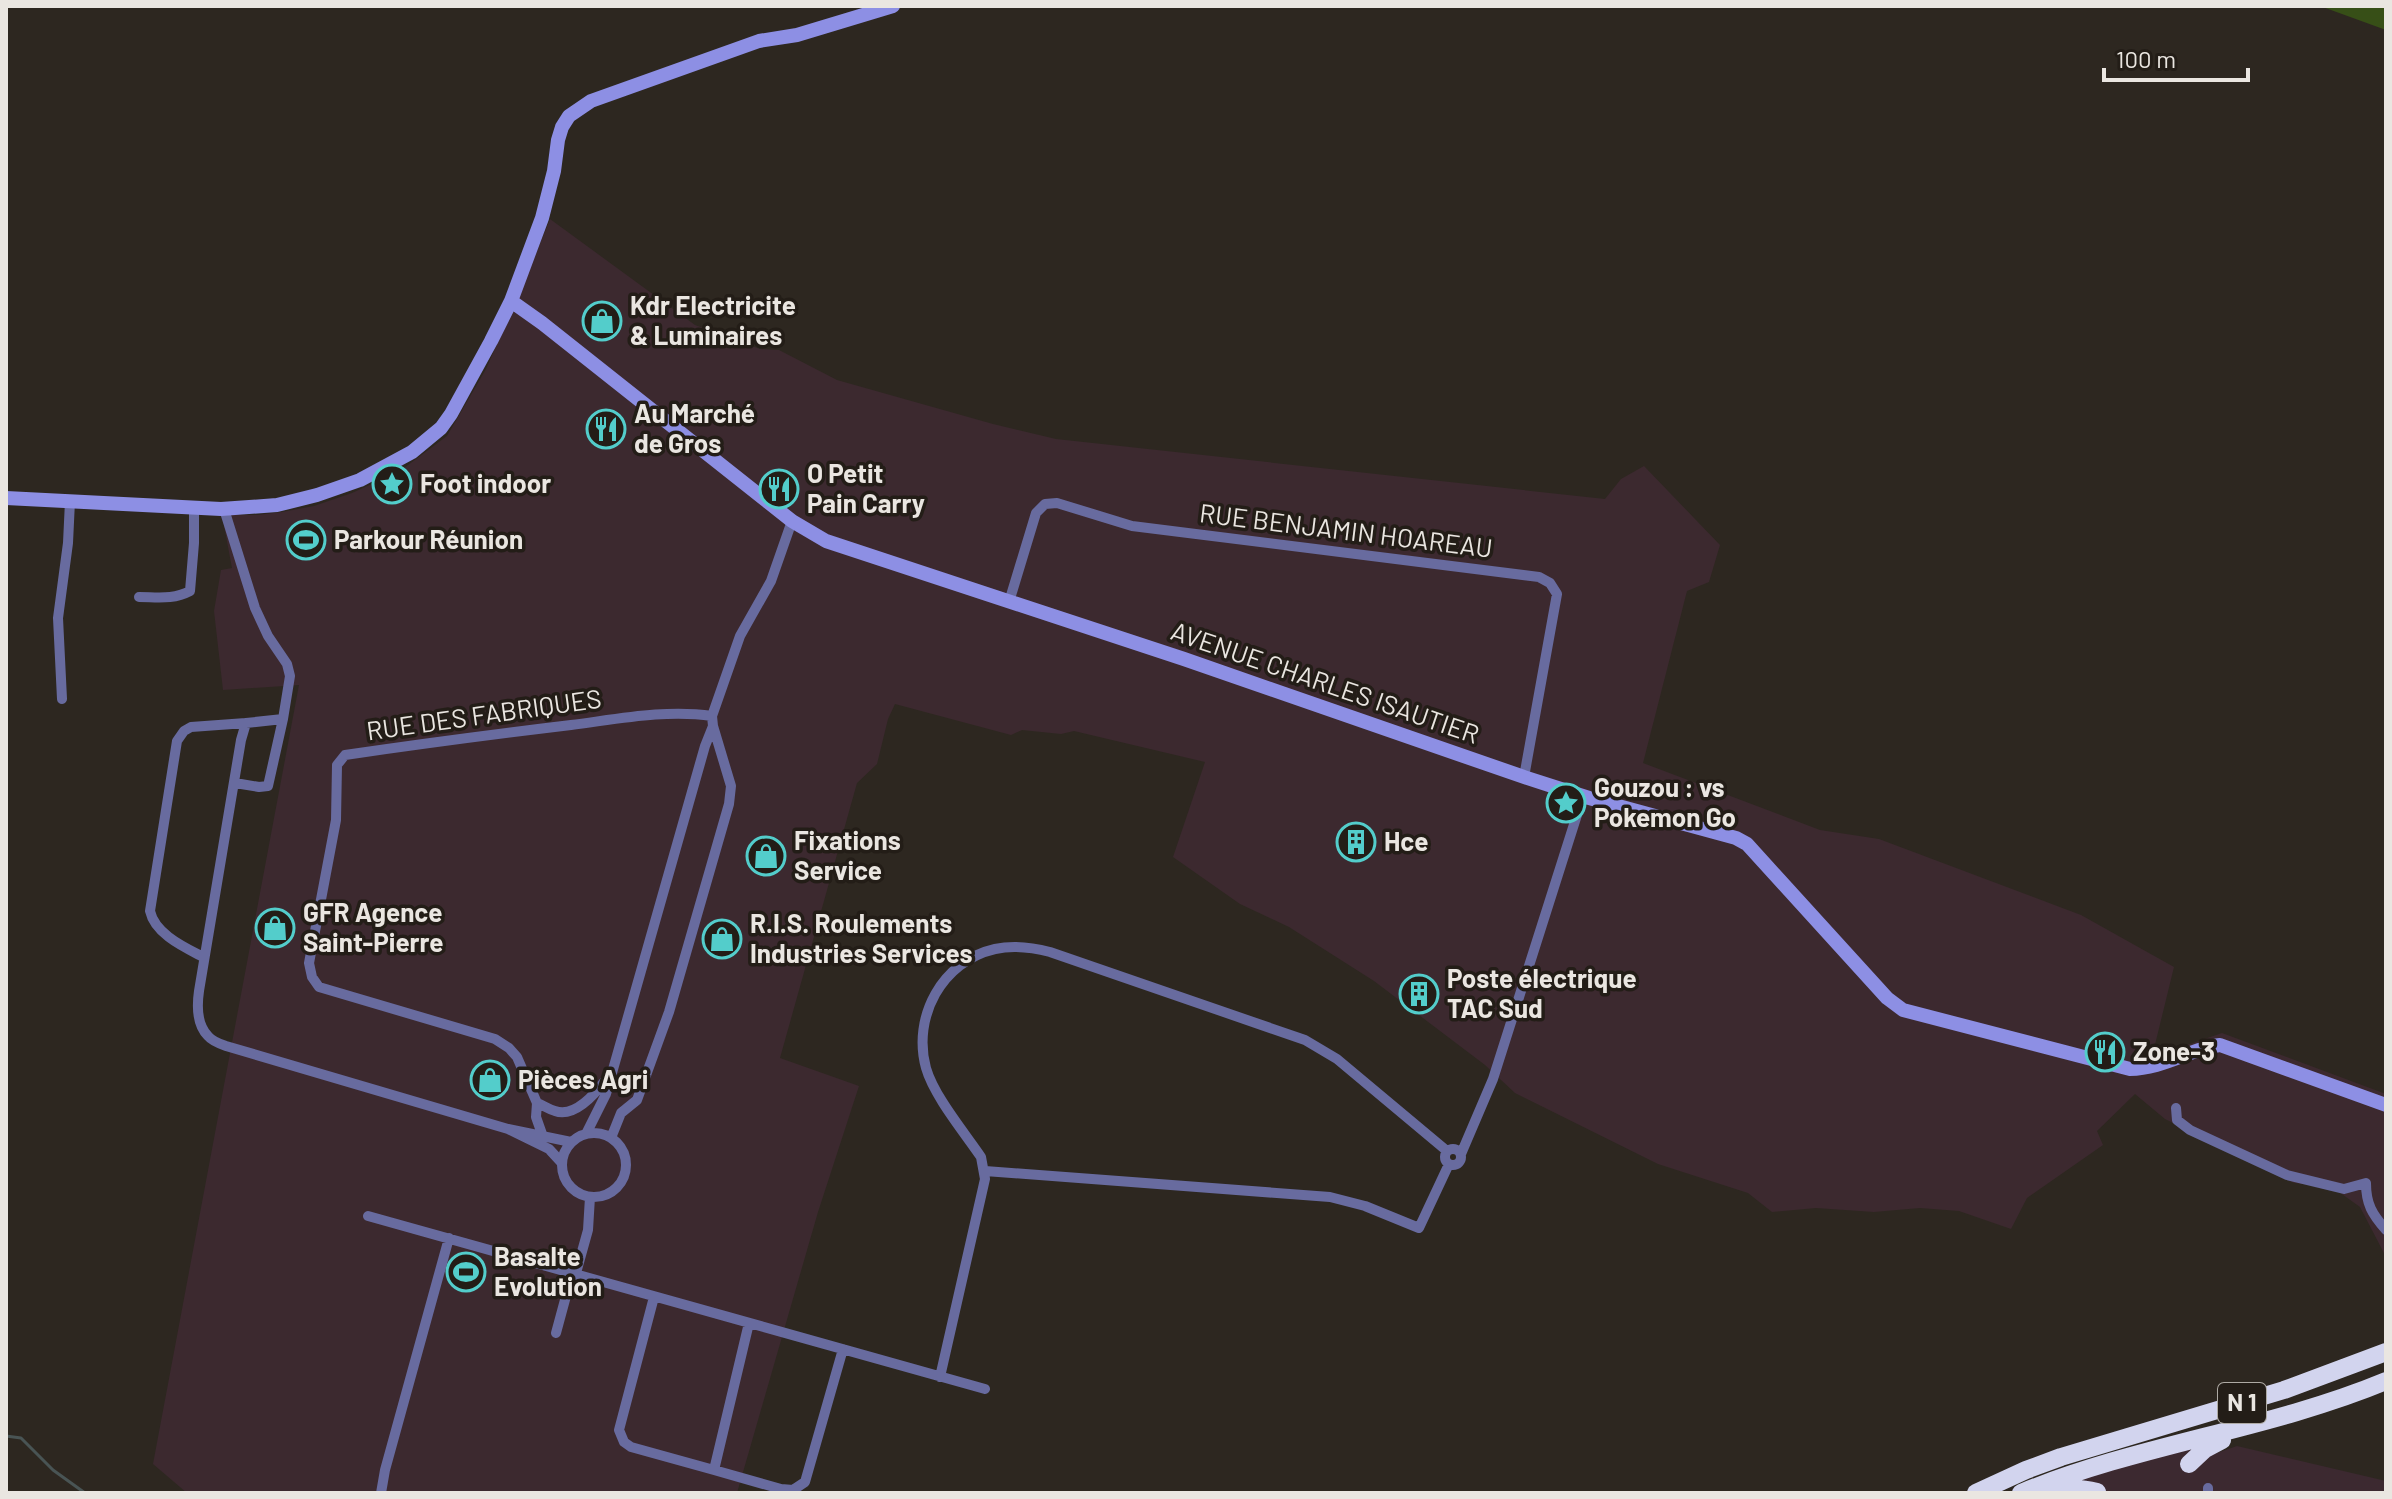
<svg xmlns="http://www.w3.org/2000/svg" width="2392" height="1499" font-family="Barlow,sans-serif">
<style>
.commercial{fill:#3c2930}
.industrial{fill:#3c292f}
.green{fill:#374f17}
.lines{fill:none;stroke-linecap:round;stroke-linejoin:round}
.stream{stroke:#495454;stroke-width:3}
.street{stroke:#686b9f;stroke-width:10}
.secondary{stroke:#8d8fe4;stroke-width:14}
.highway{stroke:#d2d4ee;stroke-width:18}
.labels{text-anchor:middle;stroke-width:7;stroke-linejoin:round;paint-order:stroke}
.shield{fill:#231d17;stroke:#aeaaa4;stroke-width:2}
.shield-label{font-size:24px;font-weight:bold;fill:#eae6e1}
.poi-label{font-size:26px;font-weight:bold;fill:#eae6e1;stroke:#231d17;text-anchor:start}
.street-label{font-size:26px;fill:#eae6e1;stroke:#231d17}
</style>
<rect width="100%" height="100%" fill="#2d2720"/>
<path class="commercial" d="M2237,1446L2386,1481V1493H2052L2076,1479L2192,1447L2205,1457Z"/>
<path class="industrial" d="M550,219L695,325L760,349L779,350L837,380L993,424L1056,439L1605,499L1621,479L1644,466L1720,545L1709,582L1687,591L1643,763L1820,830L1879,839L2081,915L2174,967L2152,1057L2222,1033L2386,1094V1257L2360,1207L2332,1187L2294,1183L2165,1119L2135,1094L2097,1131L2103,1145L2027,1198L2011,1229L1959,1211L1920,1208L1874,1212L1816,1208L1772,1212L1748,1193L1658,1164L1515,1093L1485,1065L1374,981L1289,927L1240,904L1173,857L1205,762L1074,731L1061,734L1022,730L1011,735L895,704L888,719L877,764L857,783L780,1058L859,1086L818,1212L737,1493H187L153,1464L299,685L223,690L214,611L221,570L232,568L222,515H257L282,512L314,506L352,493L400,471L447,436L486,369L524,283Z"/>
<path class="green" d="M2320,6H2386V30Z"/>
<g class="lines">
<path class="stream" d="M6,1436L21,1438L53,1470L85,1493"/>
<path class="street" d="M224,509L255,608L268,636L287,664L290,676L283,719L268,786L259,787L235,783
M139,597C157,597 173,600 190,591L194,543V508
M1009,602L1036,513L1045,504L1057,503L1132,526L1539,577L1550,583L1557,594L1524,777
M62,699L58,618L68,543L70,501
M283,719L246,723L241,740L199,991C197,1005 197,1025 208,1036C212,1041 220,1044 226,1046L508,1129
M203,957C184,947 155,934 150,911L177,741L184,731L191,727L246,723
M537,1103C543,1105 548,1109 555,1111C575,1118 596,1093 607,1078
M2176,1108L2177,1120L2190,1130L2287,1175L2344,1189L2366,1183C2366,1204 2372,1214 2386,1230
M562 1165a32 32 0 1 1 64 0a32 32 0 1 1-64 0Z
M542,1134L536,1117L537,1103L517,1057L509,1048L495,1039L319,987L312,977L309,963L336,820L337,765L345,755C420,744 496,734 571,725C618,719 666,709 712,716
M586,1134L606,1094L705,746L713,726
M611,1138L621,1113L637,1100L669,1012L729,804L731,786L713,726L712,716L740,636L771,581L792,521
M1445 1157a8 8 0 1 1 16 0a8 8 0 1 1-16 0Z
M1461,1154L1493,1079L1583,796
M561,1162L549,1149L508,1129L571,1142
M985,1171L1330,1197L1365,1206L1419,1228L1449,1164
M368,1216L985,1389
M654,1297L619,1430L624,1442L631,1447L714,1470L749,1323
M556,1333L569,1285L576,1273L588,1230L590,1197
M940,1377L985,1179L981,1157C964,1132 934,1096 926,1068C912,1017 942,961 995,949C1013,945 1031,947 1050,952L1305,1040L1337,1059L1447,1151
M714,1470L781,1489L793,1490L805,1482L843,1349
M381,1493L385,1470L449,1238
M2208,1493V1488"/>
<path class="secondary" d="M511,301L542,323L792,521L826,541L1184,659L1524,777L1589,798L1736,838L1747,844L1887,998L1903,1010L2130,1069C2163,1069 2189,1049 2220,1045L2386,1105
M6,498L221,509L277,505L317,495L360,480L412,452L441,428L451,414L491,341L511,301L542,218L554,171L558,140L562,127L569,116L591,101L759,41L797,35L893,6"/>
<path class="highway" d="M2189,1464L2205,1449L2222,1440
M1976,1493L2026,1470L2061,1457L2284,1390L2386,1352
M2021,1493C2139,1444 2268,1430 2386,1381
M2046,1493C2065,1488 2078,1487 2097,1492"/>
</g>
<defs>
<g id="shop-ring" transform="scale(2)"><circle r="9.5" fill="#231d17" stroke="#53cdcb" stroke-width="1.5"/><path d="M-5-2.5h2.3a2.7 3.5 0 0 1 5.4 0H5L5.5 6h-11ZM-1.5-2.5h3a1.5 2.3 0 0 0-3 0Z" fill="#53cdcb"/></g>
<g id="restaurant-ring" transform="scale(2)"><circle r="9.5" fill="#231d17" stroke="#53cdcb" stroke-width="1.5"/><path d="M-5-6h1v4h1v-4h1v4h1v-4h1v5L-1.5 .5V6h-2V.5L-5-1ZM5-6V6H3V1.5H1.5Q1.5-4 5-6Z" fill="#53cdcb"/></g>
<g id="sight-ring" transform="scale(2)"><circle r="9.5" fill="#231d17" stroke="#53cdcb" stroke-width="1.5"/><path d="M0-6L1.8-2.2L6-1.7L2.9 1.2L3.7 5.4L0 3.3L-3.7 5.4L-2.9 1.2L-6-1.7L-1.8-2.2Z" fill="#53cdcb"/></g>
<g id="stadium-ring" transform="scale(2)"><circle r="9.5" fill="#231d17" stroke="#53cdcb" stroke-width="1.5"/><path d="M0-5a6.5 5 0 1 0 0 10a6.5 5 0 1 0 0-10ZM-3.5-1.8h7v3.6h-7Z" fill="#53cdcb"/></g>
<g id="building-ring" transform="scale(2)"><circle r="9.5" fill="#231d17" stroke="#53cdcb" stroke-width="1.5"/><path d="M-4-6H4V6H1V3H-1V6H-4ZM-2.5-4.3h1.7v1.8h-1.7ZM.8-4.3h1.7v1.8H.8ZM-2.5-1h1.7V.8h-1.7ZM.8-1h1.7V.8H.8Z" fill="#53cdcb"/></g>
</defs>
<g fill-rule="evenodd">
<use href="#shop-ring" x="602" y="321"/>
<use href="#restaurant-ring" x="606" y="429"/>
<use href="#sight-ring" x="392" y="484"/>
<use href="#restaurant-ring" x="779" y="489"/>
<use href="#stadium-ring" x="306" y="540"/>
<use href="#sight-ring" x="1566" y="803"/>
<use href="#building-ring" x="1356" y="842"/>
<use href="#shop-ring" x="766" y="856"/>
<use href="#shop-ring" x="275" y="928"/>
<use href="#shop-ring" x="722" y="939"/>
<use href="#building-ring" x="1419" y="994"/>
<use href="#restaurant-ring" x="2105" y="1052"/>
<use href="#shop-ring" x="490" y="1080"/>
<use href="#stadium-ring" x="466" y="1272"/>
</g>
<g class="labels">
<rect class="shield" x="2218" y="1383" width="48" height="40" rx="6"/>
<g class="shield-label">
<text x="2242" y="1411">N 1</text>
</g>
<g class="poi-label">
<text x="630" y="315">Kdr Electricite<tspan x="630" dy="30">&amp; Luminaires</tspan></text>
<text x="634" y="423">Au Marché<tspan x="634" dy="30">de Gros</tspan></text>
<text x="807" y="483">O Petit<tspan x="807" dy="30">Pain Carry</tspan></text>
<text x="420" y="493">Foot indoor</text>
<text x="334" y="549">Parkour Réunion</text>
<text x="1594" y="797">Gouzou : vs<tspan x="1594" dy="30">Pokemon Go</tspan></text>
<text x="794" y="850">Fixations<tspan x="794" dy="30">Service</tspan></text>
<text x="1384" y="851">Hce</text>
<text x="303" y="922">GFR Agence<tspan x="303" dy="30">Saint-Pierre</tspan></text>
<text x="750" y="933">R.I.S. Roulements<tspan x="750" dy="30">Industries Services</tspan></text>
<text x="1447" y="988">Poste électrique<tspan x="1447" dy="30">TAC Sud</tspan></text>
<text x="2133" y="1061">Zone-3</text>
<text x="518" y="1089">Pièces Agri</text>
<text x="494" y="1266">Basalte<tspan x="494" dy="30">Evolution</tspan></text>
</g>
<g class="street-label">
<text transform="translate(1346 531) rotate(7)" y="9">RUE BENJAMIN HOAREAU</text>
<text transform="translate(1325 683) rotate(19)" y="9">AVENUE CHARLES ISAUTIER</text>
<text transform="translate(484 715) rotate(-8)" y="9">RUE DES FABRIQUES</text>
</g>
</g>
<rect width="2392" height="1499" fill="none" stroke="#eae6e1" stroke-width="16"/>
<path d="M2104 68v12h144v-12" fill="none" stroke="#eae6e1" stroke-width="4"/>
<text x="2116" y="68" font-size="24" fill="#eae6e1" stroke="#231d17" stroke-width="6" paint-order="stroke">100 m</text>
</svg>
